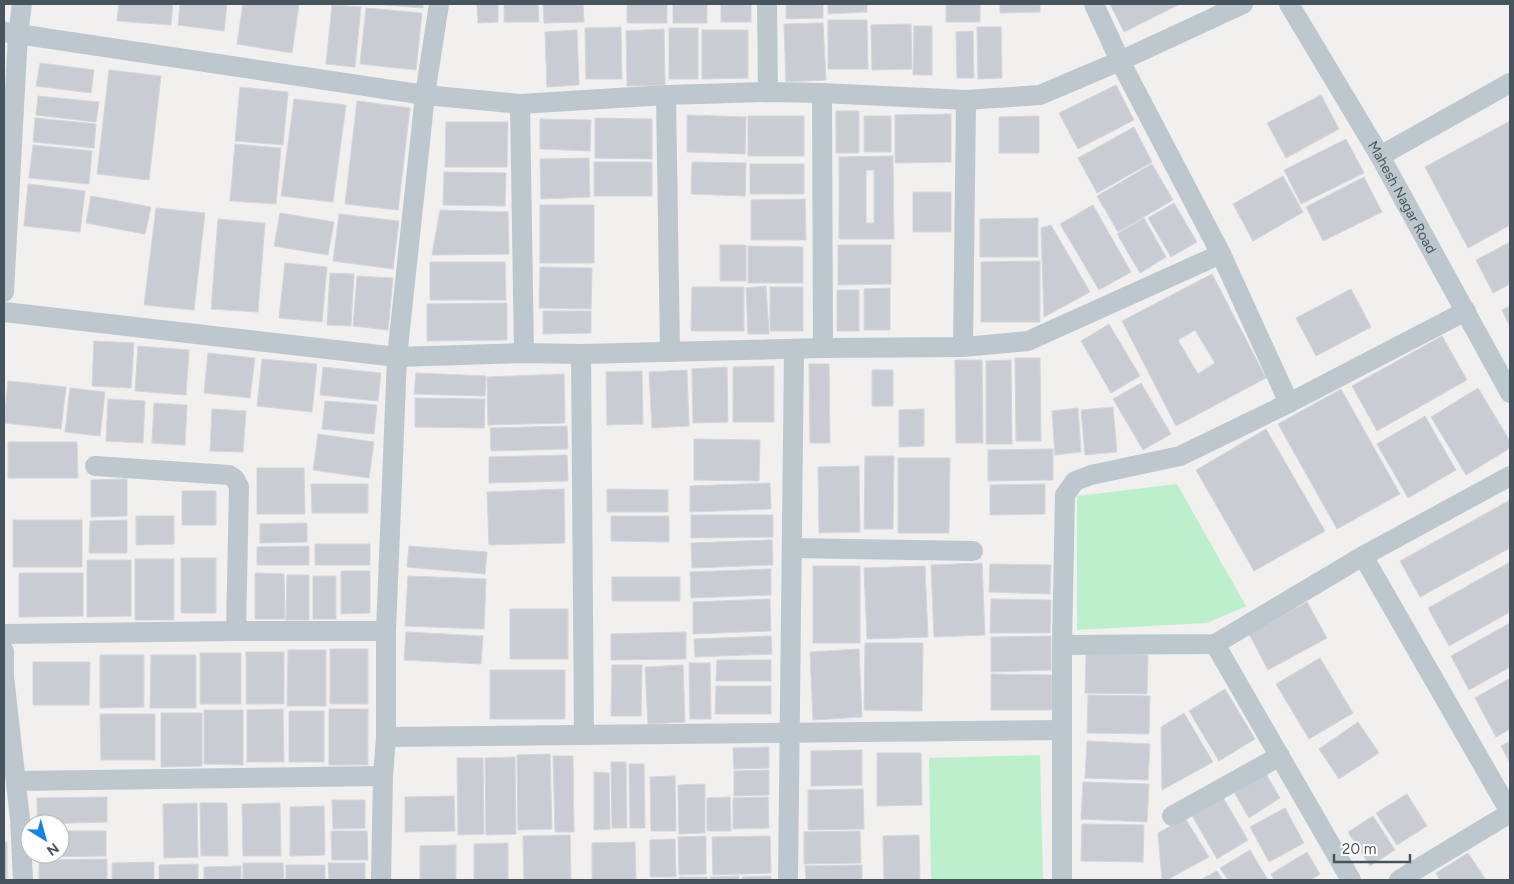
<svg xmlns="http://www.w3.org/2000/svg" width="1514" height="884" font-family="Figtree,sans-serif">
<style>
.green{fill:#bcf0cc}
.building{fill:#c9ccd2;stroke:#d3d6db;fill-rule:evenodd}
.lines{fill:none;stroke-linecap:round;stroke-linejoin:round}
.minor{stroke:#bcc8ce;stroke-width:20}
.labels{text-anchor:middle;stroke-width:4;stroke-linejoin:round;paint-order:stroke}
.street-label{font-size:14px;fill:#46545d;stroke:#fff}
</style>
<rect width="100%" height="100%" fill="#f2efef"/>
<path class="green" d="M1177,484L1246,606L1207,623L1077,630V496Z
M1040,755L1043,880H931L929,758Z"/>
<path class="building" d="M119,4H173L171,25L117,21Z
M180,4H227L224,31L178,25Z
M243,4H299L292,53L237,44Z
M375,4H423V8Z
M477,4H498V22L478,23Z
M504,4H538L539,22H504Z
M543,4H583L584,22L544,23Z
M627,4H667V23H627Z
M673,4H707V23H673Z
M721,4H751V22H721Z
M786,4H823V18L786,19Z
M828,4H867V12L828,14Z
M946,4H980V22H946Z
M1000,4H1040V12L1000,13Z
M1110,4H1180L1124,32Z
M332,5L361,7L355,67L326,64Z
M366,8L422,13L416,70L360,64Z
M828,20H867L868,69H828Z
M823,23L826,80L786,82L784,24Z
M911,24L912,69L872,70L871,25Z
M914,26H932V75H913Z
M621,27L622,79H586L585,28Z
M977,27H1001L1002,78L978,79Z
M669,28H698V79H669Z
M664,29L665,85L627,86L626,31Z
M577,30L579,85L547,87L545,32Z
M702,30H748V78L702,79Z
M973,31L974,78H957L956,32Z
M40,63L94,70L91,93L36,86Z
M109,70L161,76L149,180L97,174Z
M1116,85L1134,120L1078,149L1059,113Z
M240,87L288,92L283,145L235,141Z
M1321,95L1339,129L1286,158L1267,123Z
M38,96L99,102L96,122L36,115Z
M294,99L346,105L333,202L281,196Z
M357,101L410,108L398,210L345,204Z
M836,111H859V153H836Z
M951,114V162L895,163V115Z
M687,115L746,117L745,154L687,152Z
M748,116H804V156H748Z
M864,116H891V152H864Z
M1039,116V153H999V117Z
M35,118L96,124L94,148L33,142Z
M595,118L652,119V159L595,158Z
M540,119L591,120L590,151L540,149Z
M1510,121V225L1468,248L1425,167Z
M446,122H508L507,167H445Z
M1134,127L1152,162L1097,193L1078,158Z
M1346,139L1364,173L1301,204L1284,170Z
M235,144L281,148L276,204L230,201Z
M33,145L92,151L89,184L29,178Z
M893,156L894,239H839V157ZM866,170H874V223H866Z
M589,158L590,197L541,199L540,159Z
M594,162H652V196H594Z
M692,162L746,163L745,196L691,194Z
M750,164H804V194H750Z
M1152,164L1173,200L1118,232L1097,196Z
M444,172L506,173L505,206L443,205Z
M1283,176L1303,212L1253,241L1233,204Z
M1364,177L1382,212L1323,241L1306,207Z
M28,184L85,191L80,232L24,226Z
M913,192H951V232H913Z
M91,196L151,207L145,234L86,223Z
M805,199L806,240H751V200Z
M1174,203L1197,242L1171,257L1148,218Z
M540,205H594V263H540Z
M1093,205L1131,272L1099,290L1060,224Z
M156,208L205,213L194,310L144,305Z
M440,210L508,212L509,254L432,255Z
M280,213L334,222L328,255L274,246Z
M339,214L399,221L393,269L333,261Z
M1038,218V257H980V219Z
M1144,218L1166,257L1140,273L1117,234Z
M218,219L265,223L258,312L211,309Z
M1051,225L1090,292L1044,317L1041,228Z
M1510,242V284L1493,293L1476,260Z
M720,245H746V281H720Z
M838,245H891V284L838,285Z
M748,246L803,247V283H748Z
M1040,261V322H981V262Z
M430,262H505L506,300H430Z
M285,263L327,267L322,322L279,318Z
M540,267L592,268L591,309L539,308Z
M330,273L354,274L351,326L327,325Z
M1212,274L1266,378L1176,426L1122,321ZM1195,330L1215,363L1198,374L1178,340Z
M357,276L393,278L388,330L353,326Z
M766,286L769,334H748L746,288Z
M692,287H744V331H691Z
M770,287H803V331H770Z
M890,288V330H864V289Z
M1351,289L1371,327L1316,356L1296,318Z
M837,290H859V331H837Z
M507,303V340L427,341V304Z
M1510,306V327L1502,310Z
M543,311H591V333L543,334Z
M1109,324L1140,376L1111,393L1081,341Z
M1442,336L1467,380L1377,431L1352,386Z
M94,341L134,343L131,388L92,386Z
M138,346L189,350L186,395L135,391Z
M208,353L255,358L250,398L204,393Z
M1015,358H1040L1041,441H1016Z
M262,359L317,364L312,412L257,406Z
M955,360H982L983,443H956Z
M1011,360L1012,444H986V361Z
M809,364H829L830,443H810Z
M774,366V422H733V367Z
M323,367L381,373L378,401L320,395Z
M727,367L728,422L693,423L692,369Z
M687,370L689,426L652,428L649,372Z
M872,370H893V406H872Z
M642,371L643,424L607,425L606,372Z
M416,373L486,376L485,396L414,394Z
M564,374L565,423L488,425L487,377Z
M8,381L66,387L61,429L4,423Z
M1141,383L1171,434L1143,450L1113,399Z
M70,388L105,392L100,436L65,432Z
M1478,388L1510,441V448L1466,475L1431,417Z
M1341,389L1400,494L1337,529L1278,424Z
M415,398L485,399L484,428L415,427Z
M108,399L145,401L143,443L106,441Z
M325,401L377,405L374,434L322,429Z
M154,403L187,405L185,445L152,443Z
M1113,407L1117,452L1085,455L1081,410Z
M1078,408L1081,452L1055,455L1052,411Z
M212,409L246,411L243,452L210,451Z
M924,409V446L899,447V410Z
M1425,416L1456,470L1408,498L1377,444Z
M567,426L568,449L491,451L490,428Z
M1266,429L1325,531L1254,571L1196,470Z
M318,434L374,442L369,478L313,470Z
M694,439L760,440L759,481L694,480Z
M8,442H77L78,478H8Z
M1053,449V480L988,481V450Z
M567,455L568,481L489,483V457Z
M865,456H894L893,529H864Z
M898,458H950L949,533H898Z
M859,466L860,532L819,533L818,467Z
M257,468H304L305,514H257Z
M127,479V516L91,517V480Z
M770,483L771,509L690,512V486Z
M311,484H368V513H312Z
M1045,484V514L990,515V485Z
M564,489L565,543L489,545L487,492Z
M607,489L668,490V512H607Z
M182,491H216V525H182Z
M1510,500V548L1420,597L1400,561Z
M691,515H773V537L691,538Z
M136,516H174V544L136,545Z
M611,516H669V542L611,541Z
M13,520H82V567H13Z
M127,520V553H89L90,521Z
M307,523V542L260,543V524Z
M772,540L773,565L692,568L691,543Z
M315,544H370V565H315Z
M309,546V565H257V547Z
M409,546L487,552L485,574L407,567Z
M181,558H216V613H181Z
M135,559H174V620H135Z
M87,560H131V616L87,617Z
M1510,562V612L1449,646L1428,608Z
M982,563L985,635L934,637L931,565Z
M990,564L1051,565L1050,594L989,592Z
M813,566H860V643H813Z
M925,566L928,637L867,639L864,568Z
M771,569V595L691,598L690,572Z
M341,571H370V613L341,614Z
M19,573H83V616L19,617Z
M255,573L284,574L285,619H255Z
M287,575H309V620H286Z
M313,576H336V619H313Z
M408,576L486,579L484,629L405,626Z
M612,577H680V601H612Z
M770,599L771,631L693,634V602Z
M991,599L1051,600L1050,633H990Z
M1307,602L1327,638L1268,670L1249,634Z
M510,609H568V659H510Z
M1510,623V667L1469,690L1451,656Z
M406,632L483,636L481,664L404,660Z
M686,632V659L611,660V634Z
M771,636L772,654L695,657L694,639Z
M1051,636V670L991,672V637Z
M865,643H923L922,711L864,710Z
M330,649H368V704H330Z
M859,649L862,717L813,720L810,652Z
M288,650H326V706H287Z
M246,652H284V704H246Z
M200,653H241V704H200Z
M1086,654L1148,655L1147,694L1085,693Z
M100,655H144V707L100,708Z
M151,655H196V708H150Z
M1320,658L1353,713L1309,739L1276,684Z
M717,660H771V681H716Z
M33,662H90L89,705H33Z
M689,663H710L711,719H690Z
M612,665H642L641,716H611Z
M683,665L685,722L648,724L645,667Z
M490,670H565V719H490Z
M991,674L1052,675V710H991Z
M1510,678V729L1496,737L1475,698Z
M716,686H771V714H715Z
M1225,689L1255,739L1219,761L1189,711Z
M1088,695L1150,696L1149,734L1087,733Z
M283,709L284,762H247V710Z
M329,709H368V765H329Z
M204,710H243V765L204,764Z
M289,711H324V762H289Z
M161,713H202V766L161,767Z
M1184,713L1213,762L1162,790L1161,727Z
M100,714H155V760H101Z
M1358,722L1379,753L1339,779L1319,749Z
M1087,741L1150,744L1148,780L1085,778Z
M1510,741V763L1501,746Z
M769,747V768L734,769L733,748Z
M862,750V785L811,786V751Z
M877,753H921L922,805L877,806Z
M550,754L552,829L518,830L517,755Z
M553,756H573L574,832H555Z
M515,757L516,834L486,835L485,758Z
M457,758H483L484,834L458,835Z
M611,762H626L627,828H612Z
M629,764H644L645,828H630Z
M769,770V795L734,796V771Z
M594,772L609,773L610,829L594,830Z
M1266,774L1280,798L1249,818L1234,792Z
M675,776L676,831H651L650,777Z
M1083,782L1149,784L1147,822L1081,819Z
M705,784V833L679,834L678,785Z
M863,789L864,829L808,830V790Z
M1221,794L1248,840L1217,859L1190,812Z
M1407,794L1427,826L1397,845L1376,813Z
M454,796L455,831L405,832V797Z
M107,797V822L37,824V798Z
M730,797L731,831H707V798Z
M768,797L769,828L733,829V798Z
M332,800H365V828L333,829Z
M197,803L198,857L164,858L163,804Z
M200,803H227L228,856H201Z
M280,803L281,856H243L242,804Z
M324,806L325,855L290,856V807Z
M1285,808L1304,843L1269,862L1250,827Z
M1373,816L1395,850L1370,866L1348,832Z
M1185,818L1209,857L1167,880H1162L1158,833Z
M1082,824L1144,825L1143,862L1081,861Z
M60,831H106V856L37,857V854H60Z
M331,831H367L368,860H332Z
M860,831L861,863L804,864V832Z
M570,835L571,880H524L523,836Z
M919,835L920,880H884L883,836Z
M706,836V874L679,875L678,837Z
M770,836L771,873L713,875L712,837Z
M675,839L676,877H650V840Z
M4,842H7V880H4Z
M635,842L636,880H592V843Z
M508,843V880H474V844Z
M456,845V880H420V846Z
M1250,850L1268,880H1228L1220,868Z
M1307,852L1320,874L1311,880H1274L1271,874Z
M1468,853L1486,880H1440L1436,873Z
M107,859V880H39V860Z
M154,862V880H112V863Z
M243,863H283L284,880H243Z
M328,863H365V880H329Z
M198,864V880H159V865Z
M286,865H325V880H286Z
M862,865V880H806L805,866Z
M241,866V880H204V867Z
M1217,871L1223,880H1200Z
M739,876V880H710V877Z
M771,876V880H742V877Z
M679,877H707V880H679Z
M677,879V880H646Z"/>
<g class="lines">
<g class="minor">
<path d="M767,4L768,92"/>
<path d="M1094,4L1120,61L1221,254L1289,403"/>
<path id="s1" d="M1289,4L1380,156L1510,393"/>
<path d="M4,32L425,95L520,104L666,95L768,92L822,93L966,100L1040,95L1120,61L1243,4"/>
<path d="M822,93L823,348"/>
<path d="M666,95L670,352"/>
<path d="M520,104L524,353"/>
<path d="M1380,156L1510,83"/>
<path d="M4,292L18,34L22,4"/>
<path d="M4,312L397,357L524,353L581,354L823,348L963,347L1028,341L1221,254"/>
<path d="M963,347L966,100"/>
<path d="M581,354L584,735"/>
<path d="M95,466L229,475L235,479L239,487L236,631"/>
<path d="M792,548L973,551"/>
<path d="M1363,556L1510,812"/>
<path d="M4,634L236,631H386"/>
<path d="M1215,644L1351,880"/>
<path d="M1062,645L1215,644L1363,556L1510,476"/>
<path d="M4,651V676L20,819L23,880"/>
<path d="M386,737L1062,730"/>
<path d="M16,781L383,776"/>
<path d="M1172,816L1280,756"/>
<path d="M381,880L383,776L386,737V631L397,357L425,95L439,4"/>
<path d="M788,880L794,350"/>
<path d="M1062,880V645L1065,495L1075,481L1091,475L1180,456L1289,403L1466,311"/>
<path d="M1399,880L1510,813"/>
</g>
</g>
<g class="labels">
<g class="street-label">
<text dy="5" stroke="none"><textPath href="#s1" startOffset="224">Mahesh Nagar Road</textPath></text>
</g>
</g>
<rect width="1514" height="884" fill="none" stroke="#46545d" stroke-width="10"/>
<g transform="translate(45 839) rotate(143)"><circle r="24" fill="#ffffff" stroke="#b5bbbe"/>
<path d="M0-4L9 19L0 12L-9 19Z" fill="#1482e6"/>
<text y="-8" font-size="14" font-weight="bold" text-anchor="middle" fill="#46545d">N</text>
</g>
<path d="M1334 854v8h76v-8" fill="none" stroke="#46545d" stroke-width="2.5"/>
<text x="1342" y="854" font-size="15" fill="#46545d" stroke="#ffffff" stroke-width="4" paint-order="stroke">20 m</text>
</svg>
